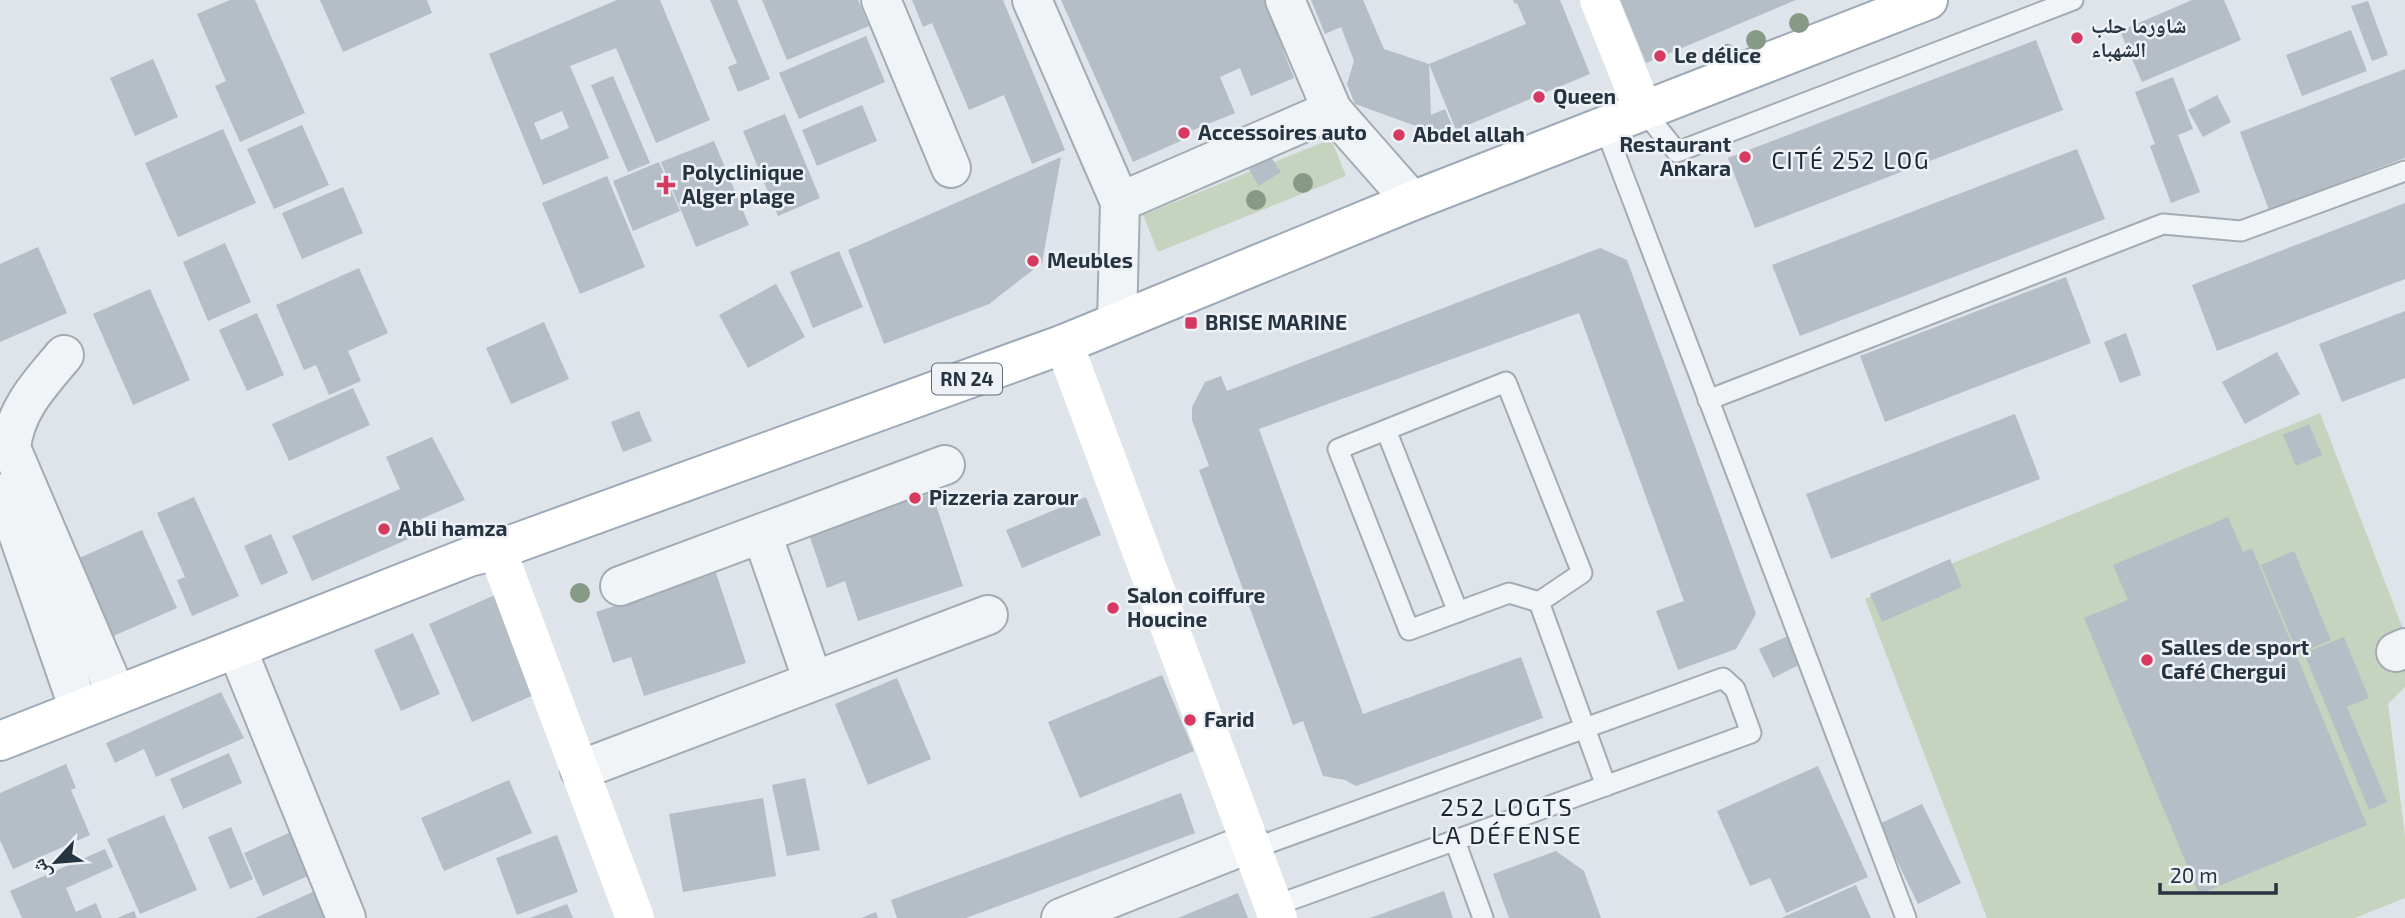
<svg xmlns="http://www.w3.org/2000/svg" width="2405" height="918" font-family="'Exo 2','Noto Naskh Arabic',sans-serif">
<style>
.green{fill:#c6d4bf}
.building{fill:#b5bdc6;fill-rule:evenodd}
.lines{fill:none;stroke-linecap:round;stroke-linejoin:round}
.service-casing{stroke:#a3abb3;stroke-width:23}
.minor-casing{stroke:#a3abb3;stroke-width:42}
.primary-casing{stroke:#9da9b6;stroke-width:42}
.service{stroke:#f1f4f7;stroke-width:19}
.minor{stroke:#f1f4f7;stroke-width:38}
.secondary{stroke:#fff;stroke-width:38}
.primary{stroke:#fff;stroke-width:38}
.tree{fill:#879a85}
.poi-dot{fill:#d73a61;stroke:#eef2f6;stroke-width:2.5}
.labels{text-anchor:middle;stroke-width:5;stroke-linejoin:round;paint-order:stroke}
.shield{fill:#eef2f6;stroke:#626c77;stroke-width:2}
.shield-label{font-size:19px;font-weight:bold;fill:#263341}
.poi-label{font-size:21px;font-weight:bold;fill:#263341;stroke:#eef2f6;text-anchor:start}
.neighbourhood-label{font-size:23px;letter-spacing:2px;fill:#192432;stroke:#eef2f6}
.quarter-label{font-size:24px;letter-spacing:2px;fill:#192432;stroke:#eef2f6}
</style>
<rect width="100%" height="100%" fill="#dee4e9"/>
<path class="green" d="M1331,139L1346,176L1158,252L1143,215Z
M2320,413L2405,634V687L2388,704L2405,836V898L2355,918H1987L1865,599Z"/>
<path class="building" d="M230,0H255L305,113L240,142L215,86L226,81L197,14Z
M320,0H427L432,13L343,52Z
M617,0H660L710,120L656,143L616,48L570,66L609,158L543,185L489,54ZM562,111L569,128L541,140L534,123Z
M710,0H737L770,79L738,92L728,67L737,63Z
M762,0H858L869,26L787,60Z
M912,0H1003L1065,150L1032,164L1004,95L969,110L932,23L923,27Z
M1061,0H1267L1287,48L1283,50L1294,78L1251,96L1240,68L1220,77L1235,113L1181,135L1183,140L1133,162Z
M1311,0H1363L1384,49L1429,64L1431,115L1445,109L1453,128L1438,134L1355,104L1347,84L1354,61L1341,27L1325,34Z
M1513,0H1560L1590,74L1456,130L1429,64L1526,24L1517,3L1515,4Z
M1620,0H1796L1646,63Z
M2192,0H2224L2241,40L2142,82L2120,31Z
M2368,1L2388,55L2372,61L2351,6Z
M2351,30L2367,71L2302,96L2286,55Z
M866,36L885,82L799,119L779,73Z
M2036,40L2063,110L1755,228L1728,158Z
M153,59L178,117L135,136L110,78Z
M2405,69V158L2269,210L2240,132Z
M613,76L650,163L628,172L591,85Z
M2173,77L2193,129L2178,135L2200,192L2171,203L2150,146L2155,144L2135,92Z
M2217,95L2231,122L2203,137L2188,110Z
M862,105L877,141L817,166L802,130Z
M785,114L820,198L778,216L743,131Z
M302,125L329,185L274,209L247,149Z
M223,129L256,203L178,237L145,163Z
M714,141L749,225L696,247L661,162Z
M1264,146L1281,172L1259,186L1243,160Z
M2077,149L2105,219L1800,336L1772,265Z
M1061,157L1042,263L989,304L884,344L848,250Z
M659,162L680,211L633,231L613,181Z
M607,176L645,267L580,294L542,203Z
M343,187L363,233L302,259L282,213Z
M2405,203V279L2217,351L2192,285Z
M225,243L251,302L208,321L183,262Z
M38,247L67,313L0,342V264Z
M1600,248L1627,260L1756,614L1736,649L1678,670L1656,611L1684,601L1579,313L1259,429L1363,714L1521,657L1543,718L1356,786L1345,780L1323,776L1303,721L1293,725L1199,470L1209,466L1192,420V407L1205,382L1221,376L1227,391Z
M839,251L863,307L813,328L790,272Z
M359,268L388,333L348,351L361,381L329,395L316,365L304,370L276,305Z
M2066,277L2091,343L1885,422L1860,356Z
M776,284L805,337L748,368L719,315Z
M150,289L190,380L133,405L93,314Z
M2405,311V378L2342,402L2319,344Z
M257,313L284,375L247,391L219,330Z
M544,322L569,379L511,404L486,348Z
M2126,333L2141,375L2120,383L2104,342Z
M2277,352L2300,394L2245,424L2222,382Z
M353,388L370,425L289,461L272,424Z
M639,411L652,441L623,452L611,422Z
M2015,414L2040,479L1831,559L1806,494Z
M2309,424L2322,455L2296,466L2283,435Z
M432,437L465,500L414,522L420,534L312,581L292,536L400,489L386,457Z
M932,493L963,586L858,621L845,581L827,588L809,534Z
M194,497L239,596L192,616L177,580L185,577L157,513Z
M1086,497L1101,535L1022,568L1006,530Z
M2228,517L2243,552L2252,548L2367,825L2199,894L2084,618L2128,600L2113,565Z
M142,530L177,608L102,641L68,563Z
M271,534L288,573L261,585L244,546Z
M2294,551L2331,640L2298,654L2261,565Z
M1950,559L1962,587L1882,622L1870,594Z
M716,573L746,663L644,696L631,657L613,663L596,612Z
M495,595L534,695L472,722L429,624Z
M413,633L440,694L401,711L374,650Z
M1788,636L1801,664L1773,678L1759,649Z
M2344,637L2369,698L2347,707L2387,802L2369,810L2304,653Z
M1162,675L1194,751L1080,798L1048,722Z
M897,678L931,759L868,785L835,704Z
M221,692L244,738L156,777L144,749L115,763L106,743Z
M229,753L242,783L183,809L170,779Z
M66,764L76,788L71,790L90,835L13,869L0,840V793Z
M1818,766L1868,877L1786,913L1770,878L1750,886L1717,811Z
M805,778L820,850L787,856L772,785Z
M509,780L532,833L444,871L421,818Z
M1181,793L1195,833L966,918H897L891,900Z
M763,798L776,876L683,892L669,814Z
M1922,804L1961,883L1918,904L1879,824Z
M164,815L197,890L140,914L107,839Z
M231,827L253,879L230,889L208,837Z
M300,828L319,871L263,896L244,853Z
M557,835L578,892L517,915L496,858Z
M105,849L113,867L66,888L76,912L96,903L102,918H22L10,891Z
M1556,851L1584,871L1601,918H1509L1493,874Z
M1856,885L1871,918H1781Z
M324,887L338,918H255Z
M1444,891L1453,918H1370Z
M1238,893L1248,918H1178Z
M567,904L573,918H530Z
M134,911L137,918H117Z
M876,912L878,918H861Z"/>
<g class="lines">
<g class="service-casing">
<path id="service" d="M1643,110L1677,152L2073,0
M1604,125L1906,918
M1708,400L2163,224L2241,231L2405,171
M1386,430L1458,612
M1539,602L1509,593L1409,630L1338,449L1506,382L1582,573L1539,602L1606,786
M1455,841L1483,918
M1252,849L1723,678L1735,689L1751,733L1274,906"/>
</g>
<g class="minor-casing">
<path id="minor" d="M881,0L951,168
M1032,0L1120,202L1117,322
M1285,0L1332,110L1412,201
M1120,202L1332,110
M64,355C40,384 15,409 11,448L116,694
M4,493L79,709
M762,534L813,681
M620,586L945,465
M237,649L346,918
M2396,652L2405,648
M580,770L988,615
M1061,918L1250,843"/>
</g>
<g class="primary-casing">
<path id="primary" d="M0,741L469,557L497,550L1064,344L1412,201L1928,0"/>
</g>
<use href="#service" class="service"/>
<use href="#minor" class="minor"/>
<path class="secondary" d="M1599,0L1643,110
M1064,344L1278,918
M497,550L635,918"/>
<use href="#primary" class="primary"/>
</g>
<g class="tree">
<circle cx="1799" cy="23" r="10"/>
<circle cx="1756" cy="40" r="10"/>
<circle cx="1727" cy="54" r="10"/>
<circle cx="1303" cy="183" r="10"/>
<circle cx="1256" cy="200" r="10"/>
<circle cx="580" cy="593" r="10"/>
</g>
<g class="poi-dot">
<circle cx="2077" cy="38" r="7"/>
<circle cx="1660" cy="56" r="7"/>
<circle cx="1539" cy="97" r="7"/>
<circle cx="1184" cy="133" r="7"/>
<circle cx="1399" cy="135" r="7"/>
<circle cx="1745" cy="157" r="7"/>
<path d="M662.5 174.5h7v7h7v7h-7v7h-7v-7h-7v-7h7z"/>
<circle cx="1033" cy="261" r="7"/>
<rect x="1184" y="316" width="14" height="14" rx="3.5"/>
<circle cx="915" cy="498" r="7"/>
<circle cx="384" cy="529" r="7"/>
<circle cx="1113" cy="608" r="7"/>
<circle cx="2147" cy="660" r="7"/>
<circle cx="1190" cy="720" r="7"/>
</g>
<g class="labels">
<rect class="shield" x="932" y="363.5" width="70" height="31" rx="5"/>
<g class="shield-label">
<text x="967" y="386">RN 24</text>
</g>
<g class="poi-label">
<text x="2091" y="33">شاورما حلب<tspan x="2091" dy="24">الشهباء</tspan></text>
<text x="1674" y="63">Le délice</text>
<text x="1553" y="104">Queen</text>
<text x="1198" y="140">Accessoires auto</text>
<text x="1413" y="142">Abdel allah</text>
<text x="1731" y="152" text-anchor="end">Restaurant<tspan x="1731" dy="24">Ankara</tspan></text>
<text x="682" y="180">Polyclinique<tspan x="682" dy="24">Alger plage</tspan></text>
<text x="1047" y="268">Meubles</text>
<text x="1205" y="330">BRISE MARINE</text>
<text x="929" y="505">Pizzeria zarour</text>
<text x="398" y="536">Abli hamza</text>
<text x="1127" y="603">Salon coiffure<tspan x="1127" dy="24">Houcine</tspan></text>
<text x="2161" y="655">Salles de sport<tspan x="2161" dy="24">Café Chergui</tspan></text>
<text x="1204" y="727">Farid</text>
</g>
<g class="neighbourhood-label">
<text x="1851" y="169">CITÉ 252 LOG</text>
</g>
<g class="quarter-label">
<text x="1507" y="816">252 LOGTS<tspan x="1507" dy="28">LA DÉFENSE</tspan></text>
</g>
</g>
<g transform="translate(56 862) rotate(244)" stroke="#eef2f6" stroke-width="5" paint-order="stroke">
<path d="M0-5L12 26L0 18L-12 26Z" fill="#263341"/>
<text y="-10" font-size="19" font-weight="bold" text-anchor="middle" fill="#263341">ش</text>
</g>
<path d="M2160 883v10h116v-10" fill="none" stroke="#263341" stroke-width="3.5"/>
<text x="2170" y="883" font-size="21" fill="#263341" stroke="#eef2f6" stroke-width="5" paint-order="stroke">20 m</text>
</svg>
